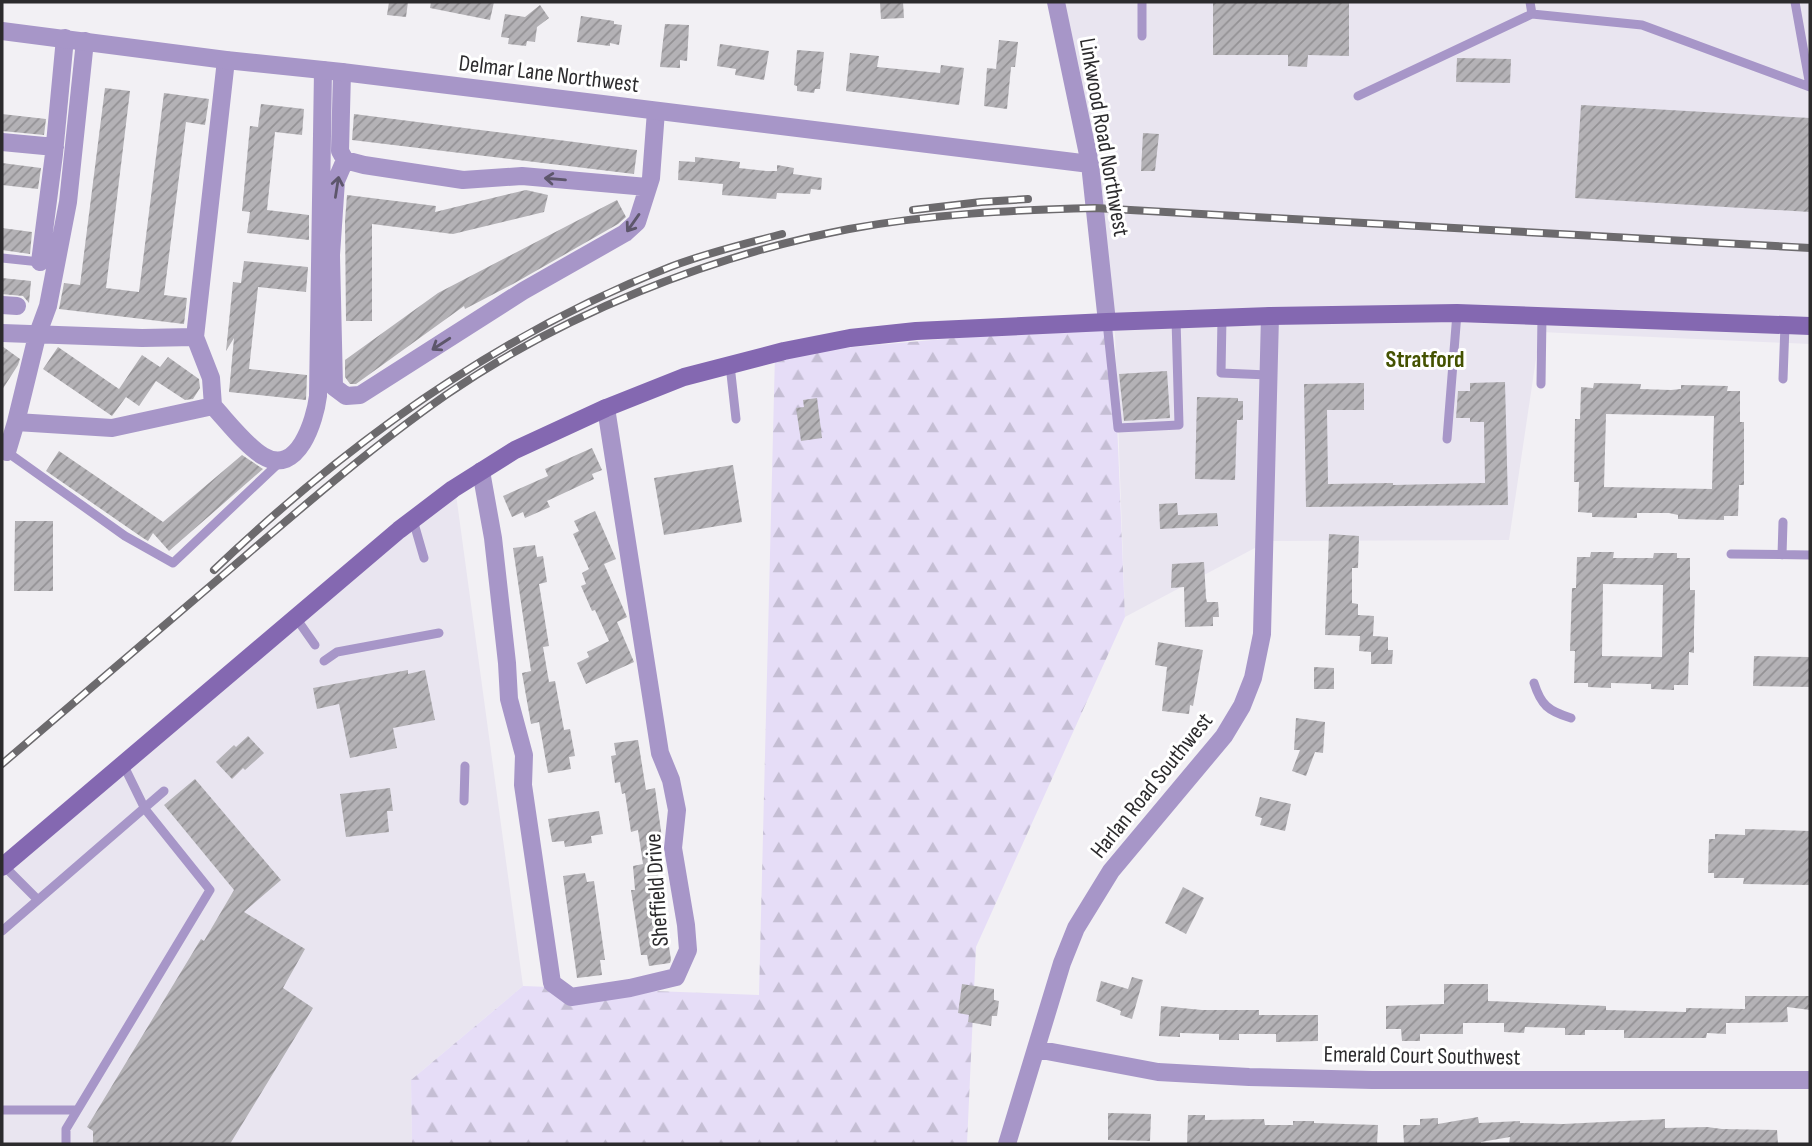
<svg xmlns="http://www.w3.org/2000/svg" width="1812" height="1146" font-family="'Sofia Sans Condensed',sans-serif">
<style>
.built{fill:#e9e5f0}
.forest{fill:url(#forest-firs)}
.building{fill:url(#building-hatch);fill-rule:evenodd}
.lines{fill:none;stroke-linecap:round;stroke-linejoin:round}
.service{stroke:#a796c8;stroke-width:9}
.minor{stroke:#a796c8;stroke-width:18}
.tertiary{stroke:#a796c8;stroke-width:18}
.secondary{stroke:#8468b1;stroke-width:18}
.rail-casing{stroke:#6c6a6d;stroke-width:8}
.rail{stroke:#fff;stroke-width:5;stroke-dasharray:16;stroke-linecap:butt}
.oneway{stroke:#5d566b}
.labels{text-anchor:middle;stroke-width:6;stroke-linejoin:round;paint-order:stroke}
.street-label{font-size:23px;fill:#2c2b2d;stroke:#fff}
.neighbourhood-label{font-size:24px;font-weight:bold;fill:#445200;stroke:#fff}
</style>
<defs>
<pattern id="forest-firs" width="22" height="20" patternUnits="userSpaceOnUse" patternTransform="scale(1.75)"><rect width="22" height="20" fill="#e6ddf7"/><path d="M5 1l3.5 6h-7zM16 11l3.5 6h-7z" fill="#c5bed4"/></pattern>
<pattern id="building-hatch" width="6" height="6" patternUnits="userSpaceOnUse" patternTransform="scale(1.75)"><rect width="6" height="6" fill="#b4b2b6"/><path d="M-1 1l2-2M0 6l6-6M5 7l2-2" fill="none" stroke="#939194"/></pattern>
</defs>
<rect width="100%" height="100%" fill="#f2f0f4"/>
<path class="built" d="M1056,2H1810V344L1540,332L1509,540L1268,541L1125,617L1115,334L1077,145Z
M455,487L523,986L411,1080L412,1144H2V862Z"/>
<path class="forest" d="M1113,324L1125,617L976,947L967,1144H412L411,1080L523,986L759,995L775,354Z"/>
<path class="building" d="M389,2H408L406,17L387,15Z
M431,2H494L490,20L430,8Z
M880,2H903L904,18L881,19Z
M1213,2H1349V56L1308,55L1307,67L1288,66V55H1213Z
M540,5L549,18L537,27L535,42L527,41L526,46L508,44L509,38L501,37L505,14L525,17Z
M581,16L614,21V24L622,25L619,45L610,43V46L577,42Z
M665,24L689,25L687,61L680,60V68L660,67Z
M999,40L1018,42L1015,67H1011L1007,109L984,106L987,68L996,69Z
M720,44L769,51L764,80L735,75L736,69L717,66Z
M797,50L824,52L820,89H815L814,93L797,91V86L794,85Z
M850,53L879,56L877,67L940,73L941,65L964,68L959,105L846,91Z
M1457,58L1511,59L1510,83L1456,82Z
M105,88L130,91L106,288L139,292L164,93L209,99L205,125L186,122L164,295L187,298L184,324L59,309L64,283L80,285Z
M261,104L304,109L302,135L275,132L267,210L309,215V240L247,233L250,212L242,211L250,126L258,127Z
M1581,105L1810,118V212L1575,198Z
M2,114L46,119L44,135L2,131Z
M354,114L637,150L634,174L352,140Z
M1143,133L1159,134L1155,171H1141Z
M695,157L740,162L739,168L766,171H777V165L794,168L793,174L822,178L821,190L811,189L810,194L777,193L776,199L722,195L723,184L678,180L679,161L695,162Z
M2,163L41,168L38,189L2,185Z
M526,190L548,195L544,212L453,234L372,224V321H346L345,221L347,195L436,206L435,212Z
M617,200L626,217L618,224L513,284L465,309L464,306L356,384H350L345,377V360L438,293Z
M2,228L32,232L30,254L2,250Z
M244,261L308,267L306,292L258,287L249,369L307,375L306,400L229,392L234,338L226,351L233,282L241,283Z
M2,278L31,281L29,303L23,296L2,294Z
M2,346L20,359L18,365L2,390Z
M58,347L119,389L142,355L160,367L168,357L199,379L200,388L193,399L185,400L156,381L139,406L126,397L112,416L43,369Z
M1167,371L1170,418L1124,421L1119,374Z
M1505,382L1508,505L1306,507L1304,384L1364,383V410H1327L1328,484L1393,483V485L1485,483L1484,422H1470V418H1456L1458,391H1470V383Z
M1594,383L1641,384L1640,389L1671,390L1681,389V385L1728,386L1727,391H1740V422H1744V485H1739L1738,516H1724V520L1678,519V515L1669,513H1637V518L1592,517V513L1578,512L1579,482H1574L1575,419H1580L1581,387L1593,388ZM1606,414L1714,416L1712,489L1604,487Z
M1197,397L1238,398V401H1243V420H1237L1235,480L1195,479Z
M817,398L822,438L801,441L796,408L804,407L803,400Z
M592,448L602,470L592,474L594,479L547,501L550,507L525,518L523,512L512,517L503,496L548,476L545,469Z
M59,451L163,522L242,455L263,469L169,551L153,533L148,541L143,538L46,471Z
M733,465L742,522L664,535L654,478Z
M1177,503L1178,515L1217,513L1218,526L1160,529L1159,504Z
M595,511L616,559L604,564L627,617L617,622L634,662L586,684L577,663L589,657L587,652L609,641L595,610L592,611L581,586L586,584L582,573L589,569L573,534L579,531L574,521Z
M15,521H53V591H14Z
M1329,534L1359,536L1358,568H1352V603L1358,604V615L1374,616L1373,636L1388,637V650H1393L1392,664H1371V652L1359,651L1360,636L1325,635Z
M535,545L537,557L543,556L547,582L539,584L549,646L543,647L549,682L555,681L564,730L570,729L575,756L569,757L571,769L548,773L539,722L531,724L522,673L531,671L513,548Z
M1591,552H1614L1613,558H1653L1654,553H1677V558H1690V590H1695L1694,630V653L1689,652L1688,685H1674V690L1651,689V684L1611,683V688L1588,687V683H1574L1575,651H1570L1572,588H1576L1577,557H1590ZM1603,584L1663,585L1662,657L1602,656Z
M1204,562L1206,598L1207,602H1218L1219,617H1213V626L1185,627L1184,587L1171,588L1172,564Z
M1158,642L1203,650L1193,706L1190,705L1189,714L1162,711L1167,667L1155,665Z
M1754,656L1810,657V687L1753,686Z
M1314,667L1334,668V689H1314Z
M408,670V674L425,670L435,720L393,728L397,748L350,758L339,704L317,709L313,688Z
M1296,718L1325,722L1323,753L1315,752L1306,776L1292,771L1300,750H1294Z
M248,736L264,753L245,770L243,768L232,779L216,762L234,745L236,747Z
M638,740L646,790L655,788L662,838L653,839L671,960L670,963L649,966L647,955H641L631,890H635L633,866L643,864L638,830L631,832L625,793L622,794L620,782L615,783L611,756L616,755L614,743Z
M195,779L281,880L244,912L305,949L283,988L313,1008L230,1144H93V1131L87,1127L201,939L204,941L234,890L164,805Z
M390,788L393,811H387L389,832L346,837L340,794Z
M1260,797L1291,804L1285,831L1260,825L1262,818L1255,816Z
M599,811L603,834L591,836L592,843L565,847L564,841L552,842L548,819Z
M1745,829L1810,831V885L1743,884L1744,878H1714V873H1708L1709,839H1715V834L1745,835Z
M585,873L587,882L594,881L605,960H600L602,975L577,978L563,876Z
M1183,887L1204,898L1186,934L1165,923Z
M1132,977L1143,980L1132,1019L1120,1015L1121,1011L1096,1001L1101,981L1128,989Z
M962,984L994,989V1000L999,1001L997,1016H992L991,1026L968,1022L969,1015L958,1013Z
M1444,984H1488V1001L1606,1006V1010L1686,1012V1008L1745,1009V996H1810V1010L1787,1007L1788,1022L1726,1023V1034L1707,1033L1706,1038H1624V1030H1585V1035H1565V1028L1525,1027L1524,1033L1504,1032V1023H1463V1034H1420V1041H1402L1401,1029H1386V1006L1444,1004Z
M1161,1006L1202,1010H1259V1015H1318V1041L1276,1042V1034H1239V1040H1219V1034L1180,1033V1037L1159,1036Z
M1108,1113L1151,1114L1150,1141L1108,1140Z
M1188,1115H1205V1120L1264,1119L1265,1125H1293V1121H1314V1123L1378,1125L1377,1144H1187Z
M1478,1117L1479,1123L1520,1121V1123L1563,1124L1665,1119V1128L1707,1127L1722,1129L1777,1130L1778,1144H1509L1510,1137L1481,1142V1144H1404L1403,1125H1420V1119L1438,1118V1124Z"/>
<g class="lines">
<path class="service" d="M1142,2V36
M1530,2L1532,14L1642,25L1810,87
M1795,2L1810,86
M1358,96L1532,14
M2,258L40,262
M1222,318L1221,373L1268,375
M1107,322L1118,428L1179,425L1176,319
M730,365L736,419
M1783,379L1785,325
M1541,384L1542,316
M1447,439L1457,313
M7,452L125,536L173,563L280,462
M413,520L424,558
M1731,554L1810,555
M1782,555L1783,522
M296,618L315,645
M324,661L337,652L439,633
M1534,683C1541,705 1548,711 1571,718
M464,801L465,766
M4,866L38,900
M2,931L164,791
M2,1110H77
M66,1144V1129L210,890L145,809L123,764"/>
<path class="minor" d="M85,41L68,202L48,306L37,336L16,422L112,428L213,406C227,421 246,446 263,456C298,477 315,420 318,396L323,70
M342,72L340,151L345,160L364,165L463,180L522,176L647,187
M2,142L55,147
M345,160L336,181L331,255L334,387L346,396L360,395L523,291L625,233L637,222L651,178L656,111
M40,262L54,154L65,38
M2,305L17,306
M2,333L142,338L195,337
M213,406L211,378L195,337L226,60
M2,449L7,452L16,422
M481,471L493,538L507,663L509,699L524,755L523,785L552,983L571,997L630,988L676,977L688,950L686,925L673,848L677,810L671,780L660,753L606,408
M1036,1049L1158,1072L1249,1077L1372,1080H1810
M1007,1144L1062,963L1076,928L1111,871L1224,736L1242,706L1253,678L1262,634L1270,316"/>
<path class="tertiary" d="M1056,2L1090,164L1107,322
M2,31L226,60L342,72L1090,164"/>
<path class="secondary" d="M2,867L399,530L453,489L515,450L606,408L684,377L784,351L850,338L916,331L1107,322L1270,316L1457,313L1810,326"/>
<g class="rail-casing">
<path id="rail" d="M913,210L981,202L1028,199
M214,570C347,443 498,334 670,267C706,253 745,244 782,234
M2,764C78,699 153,635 229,570C299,510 370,448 446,395C563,314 709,256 849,229C930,214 1013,210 1095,208L1810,248"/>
</g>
<use href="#rail" class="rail"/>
</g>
<defs><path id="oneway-shaft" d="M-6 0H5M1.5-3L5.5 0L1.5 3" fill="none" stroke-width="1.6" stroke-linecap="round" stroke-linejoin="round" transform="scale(1.75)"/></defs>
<g class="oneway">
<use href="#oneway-shaft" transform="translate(555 179) rotate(-175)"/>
<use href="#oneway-shaft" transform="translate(337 187) rotate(-81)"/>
<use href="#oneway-shaft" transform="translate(633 223) rotate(125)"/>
<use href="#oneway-shaft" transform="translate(441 344) rotate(147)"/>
</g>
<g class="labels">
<g class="street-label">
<text transform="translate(549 73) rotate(7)" y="8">Delmar Lane Northwest</text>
<text transform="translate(1105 137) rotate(80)" y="8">Linkwood Road Northwest</text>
<text transform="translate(1151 785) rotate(-51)" y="8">Harlan Road Southwest</text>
<text transform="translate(656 890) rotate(-94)" y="8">Sheffield Drive</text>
<text transform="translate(1422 1055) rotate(1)" y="8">Emerald Court Southwest</text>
</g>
<g class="neighbourhood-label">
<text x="1425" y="367">Stratford</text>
</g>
</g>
<rect width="1812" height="1146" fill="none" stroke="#2c2b2d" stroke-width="7"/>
</svg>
